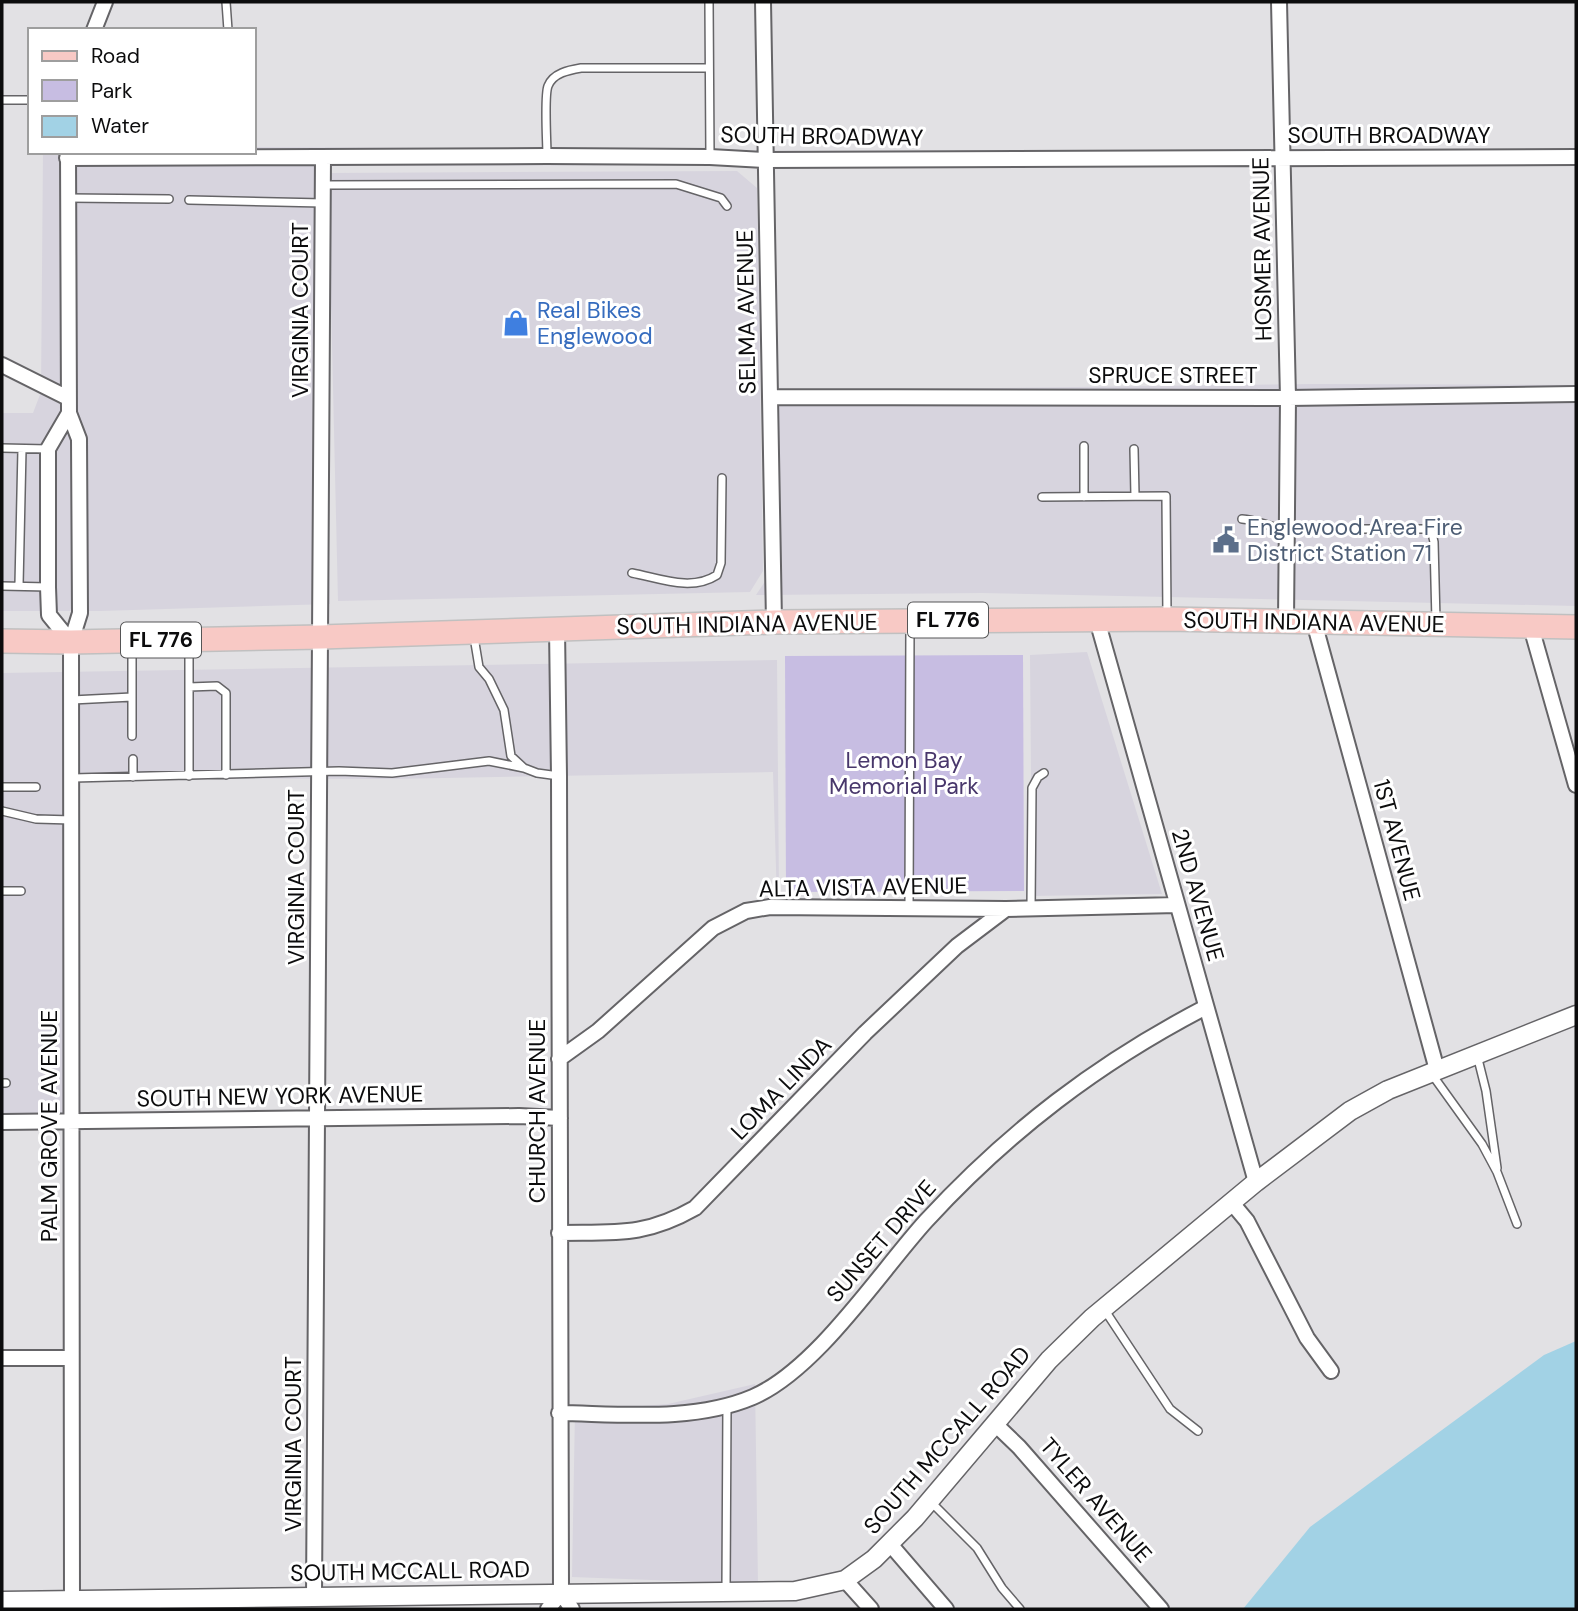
<svg xmlns="http://www.w3.org/2000/svg" width="1578" height="1611" font-family="'DM Sans',sans-serif">
<style>
.built{fill:#d7d4de}
.green{fill:#c7bde2}
.water{fill:#a2d2e5}
.lines{fill:none;stroke-linecap:round;stroke-linejoin:round}
.service-casing{stroke:#656467;stroke-width:10}
.minor-casing{stroke:#656467;stroke-width:18}
.tertiary-casing{stroke:#656467;stroke-width:21}
.primary-casing{stroke:#c0c0c0;stroke-width:26}
.service{stroke:#fff;stroke-width:7}
.minor{stroke:#fff;stroke-width:14}
.tertiary{stroke:#fff;stroke-width:18}
.primary{stroke:#f8c9c5;stroke-width:23}
.labels{text-anchor:middle;stroke-width:6;stroke-linejoin:round;paint-order:stroke}
.shield{fill:#fff;stroke:#555556;stroke-width:2}
.shield-label{font-size:21px;font-weight:bold;fill:#0c0c0d}
.street-label{font-size:23px;fill:#0c0c0d;stroke:#fff}
.shop-label{font-size:23px;fill:#366cbe;stroke:#fff;text-anchor:start}
.service-label{font-size:23px;fill:#4e5e75;stroke:#fff;text-anchor:start}
.park-label{font-size:23px;fill:#48376b;stroke:#fff}
</style>
<rect width="100%" height="100%" fill="#e2e1e4"/>
<path class="built" d="M254,147L741,150V165L328,166L320,173L330,604L100,611H2V413H33L41,392L43,152H254Z
M737,171L757,188L763,571L750,592L338,601L328,173Z
M1315,384L1576,385V606L982,593L756,595L770,574L768,391Z
M1087,652L1162,894L1029,896L1032,891L1030,655Z
M777,660L779,894L786,899H854L777,900L773,772L390,779L77,778L78,1115L2,1116V673Z
M755,1384L758,1584L572,1577L575,1411L668,1404Z"/>
<path class="green" d="M1023,655L1024,891L786,892L785,656Z"/>
<path class="water" d="M1576,1341V1609H1243L1310,1527L1544,1355Z"/>
<g class="lines">
<g class="service-casing">
<path id="service" d="M226,2L228,30
M709,2L710,157
M2,100H30
M547,156C547,142 544,96 548,86C553,73 569,70 581,68H709
M323,185L676,184L721,198L727,206
M68,198L169,199
M189,200L323,203
M1084,446V497
M2,448L48,449
M1134,449L1135,496
M1042,497L1166,496L1167,615
M1242,519C1258,520 1271,528 1287,529H1431L1434,542L1436,621
M632,573C659,578 691,592 717,575L721,563L722,478
M19,585L22,449
M2,586L48,587
M474,637L479,667L489,679L504,710L511,756L524,768L537,773L559,776
M189,644V776
M132,645V736
M189,687L217,686L226,693V775
M72,700L132,697
M133,759V777
M73,778L339,771L392,773L489,761L524,768
M2,787H36
M2,811L36,819L72,820
M2,891H21
M909,908L910,625
M1031,908L1032,788L1038,777L1044,773
M1477,1055L1486,1091L1497,1168
M1431,1073L1482,1144L1497,1172L1517,1224
M2,1083H6
M1104,1309L1170,1409L1198,1431
M930,1501L977,1548L1002,1588L1020,1609
M726,1591L727,1405"/>
</g>
<g class="minor-casing">
<path id="minor" d="M763,2L774,622
M1279,2L1288,398L1286,621
M94,30L105,2
M68,152L69,413L79,439L80,613L71,642L72,1609
M67,158L547,156L710,157L765,160L1576,157
M2,365L68,398
M771,397L1288,398L1576,394
M69,413L48,449V587L49,615L71,642
M1097,620L1256,1182
M1314,622L1437,1070
M1531,627L1576,785
M557,629L559,776L561,1593
M559,1059L598,1031L713,928L746,911L770,907L1006,909L1177,905
M2,1122L519,1116L560,1118
M1232,1203L1247,1221L1307,1338L1331,1371
M559,1233C615,1232 644,1237 695,1208L865,1033L957,946L1006,909
M2,1358H71
M559,1413C622,1414 694,1422 753,1397C817,1369 879,1273 926,1221C1009,1131 1098,1063 1206,1007
M994,1423L1019,1447L1161,1609
M890,1544L946,1609
M845,1580L871,1609
M561,1593L572,1609
M314,1597L323,157
M548,1609L561,1593"/>
</g>
<g class="tertiary-casing">
<path id="tertiary" d="M2,1601L795,1591L845,1580L874,1559L915,1518L1049,1360L1092,1318L1256,1182L1350,1111L1388,1090L1576,1015"/>
</g>
<g class="primary-casing">
<path id="primary" d="M2,641L71,642L321,637L774,622L1167,619L1576,627"/>
</g>
<use href="#service" class="service"/>
<use href="#minor" class="minor"/>
<use href="#tertiary" class="tertiary"/>
<use href="#primary" class="primary"/>
</g>
<defs>
<g id="shop-bare" transform="scale(2.1)"><path d="M-5-2.5h2.3a2.7 3.5 0 0 1 5.4 0H5L5.5 6h-11ZM-1.5-2.5h3a1.5 2.3 0 0 0-3 0Z" fill="#3f7fe0" stroke="#fff" stroke-width="2.5" paint-order="stroke"/></g>
<g id="civic-bare" transform="scale(2.1)"><path d="M-.6-6.5H3V-4.5H.6V-3L4-1V1h2V6H-6V1h2V-1L-.6-3ZM-1.2 2.5V6h2.4V2.5Z" fill="#5c6f8a" stroke="#fff" stroke-width="2.5" paint-order="stroke"/></g>
</defs>
<g fill-rule="evenodd">
<use href="#shop-bare" x="516" y="323"/>
<use href="#civic-bare" x="1226" y="540"/>
</g>
<g class="labels">
<g class="shield">
<rect x="908" y="602.5" width="80" height="35" rx="5"/>
<rect x="121" y="622.5" width="80" height="35" rx="5"/>
</g>
<g class="shield-label">
<text x="948" y="627">FL 776</text>
<text x="161" y="647">FL 776</text>
</g>
<g class="street-label">
<text x="1389" y="143">SOUTH BROADWAY</text>
<text transform="translate(822 136) rotate(1)" y="8">SOUTH BROADWAY</text>
<text transform="translate(1262 249) rotate(-91)" y="8">HOSMER AVENUE</text>
<text transform="translate(300 310) rotate(-90)" y="8">VIRGINIA COURT</text>
<text transform="translate(746 312) rotate(-91)" y="8">SELMA AVENUE</text>
<text x="1173" y="383">SPRUCE STREET</text>
<text transform="translate(1314 622) rotate(1)" y="8">SOUTH INDIANA AVENUE</text>
<text transform="translate(747 624) rotate(-1)" y="8">SOUTH INDIANA AVENUE</text>
<text transform="translate(1397 840) rotate(75)" y="8">1ST AVENUE</text>
<text transform="translate(296 877) rotate(-90)" y="8">VIRGINIA COURT</text>
<text transform="translate(863 887) rotate(-1)" y="8">ALTA VISTA AVENUE</text>
<text transform="translate(1198 895) rotate(74)" y="8">2ND AVENUE</text>
<text transform="translate(781 1088) rotate(-46)" y="8">LOMA LINDA</text>
<text transform="translate(280 1096) rotate(-1)" y="8">SOUTH NEW YORK AVENUE</text>
<text transform="translate(537 1111) rotate(-90)" y="8">CHURCH AVENUE</text>
<text transform="translate(49 1126) rotate(-90)" y="8">PALM GROVE AVENUE</text>
<text transform="translate(881 1241) rotate(-49)" y="8">SUNSET DRIVE</text>
<text transform="translate(947 1440) rotate(-49)" y="8">SOUTH MCCALL ROAD</text>
<text transform="translate(293 1444) rotate(-90)" y="8">VIRGINIA COURT</text>
<text transform="translate(1096 1500) rotate(49)" y="8">TYLER AVENUE</text>
<text transform="translate(410 1571) rotate(-1)" y="8">SOUTH MCCALL ROAD</text>
</g>
<g class="shop-label">
<text x="537" y="318">Real Bikes<tspan x="537" dy="26">Englewood</tspan></text>
</g>
<g class="service-label">
<text x="1247" y="535">Englewood Area Fire<tspan x="1247" dy="26">District Station 71</tspan></text>
</g>
<g class="park-label">
<text x="904" y="768">Lemon Bay<tspan x="904" dy="26">Memorial Park</tspan></text>
</g>
</g>
<rect width="1578" height="1611" fill="none" stroke="#0c0c0d" stroke-width="7"/>
<rect x="28" y="28" width="228" height="126" fill="#ffffff" stroke="#9e9e9e" stroke-width="2"/>
<rect x="42" y="51" width="35" height="10" fill="#f8c9c5" stroke="#9e9e9e" stroke-width="2"/>
<text x="91" y="63" font-size="21" fill="#0c0c0d">Road</text>
<rect x="42" y="80" width="35" height="21" fill="#c7bde2" stroke="#9e9e9e" stroke-width="2"/>
<text x="91" y="98" font-size="21" fill="#0c0c0d">Park</text>
<rect x="42" y="116" width="35" height="21" fill="#a2d2e5" stroke="#9e9e9e" stroke-width="2"/>
<text x="91" y="133" font-size="21" fill="#0c0c0d">Water</text>
</svg>
